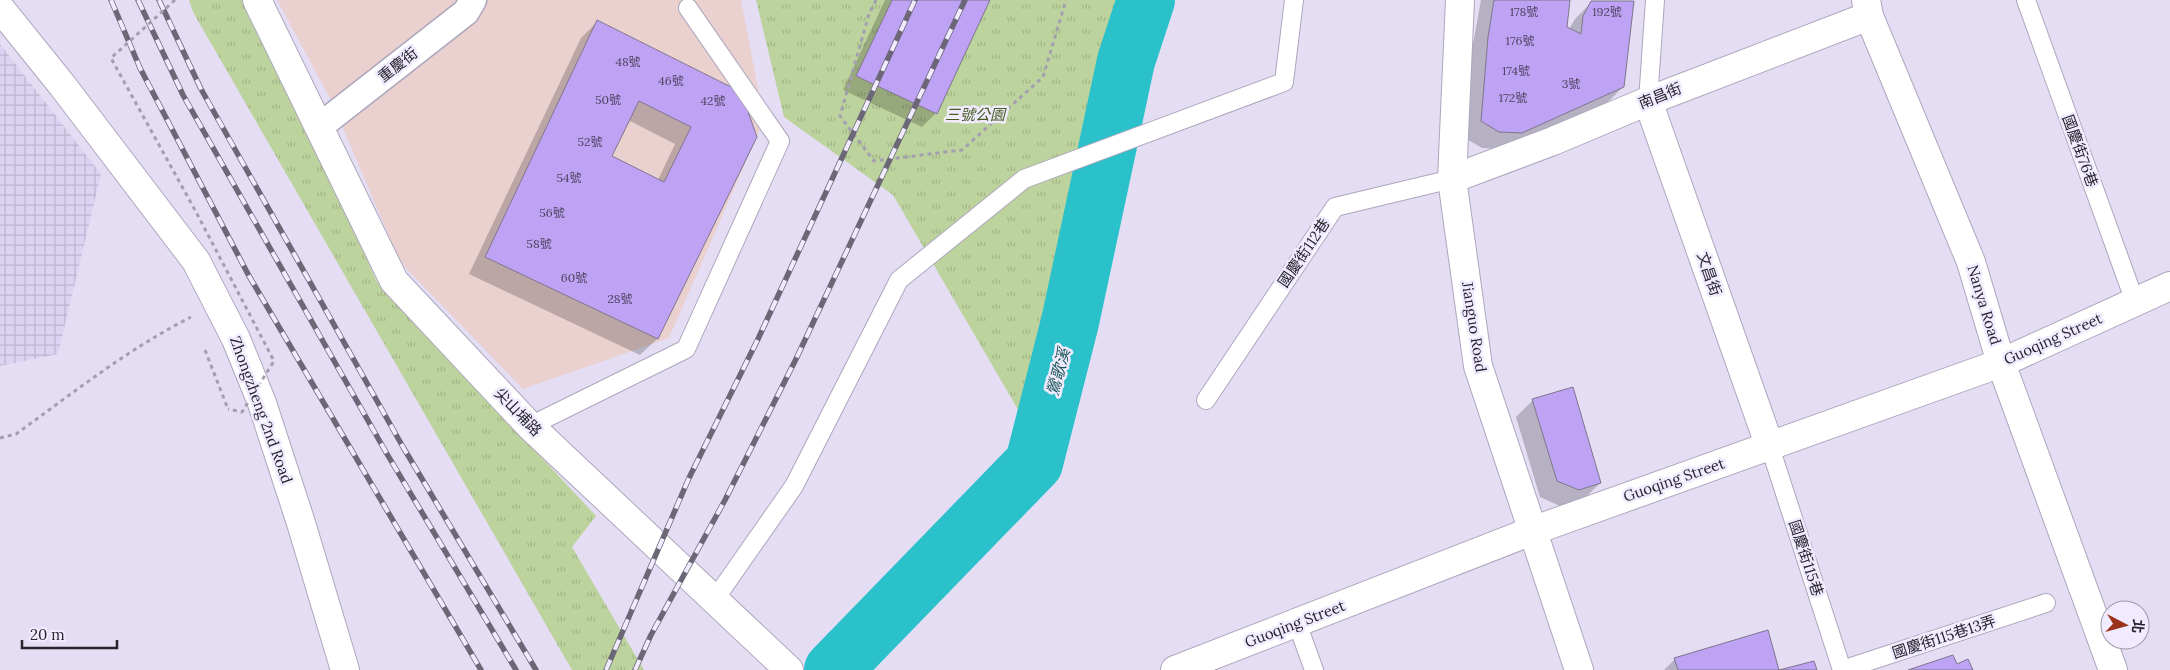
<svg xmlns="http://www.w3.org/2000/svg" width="2170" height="670" font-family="Lora,'Noto Sans TC',serif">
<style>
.commercial{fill:#ead0cf}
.industrial{fill:url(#industrial-grid)}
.park{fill:url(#park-tufts)}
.shadow{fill:#0003;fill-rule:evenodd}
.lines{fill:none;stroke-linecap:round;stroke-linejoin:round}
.river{stroke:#2bc1cb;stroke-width:58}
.building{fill:#bea2f4;stroke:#7d768b;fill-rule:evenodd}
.service-casing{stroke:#ada7bd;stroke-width:20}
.pedestrian-casing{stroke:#ada7bd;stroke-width:29}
.minor-casing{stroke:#ada7bd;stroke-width:30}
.tertiary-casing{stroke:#ada7bd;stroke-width:30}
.secondary-casing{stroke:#ada7bd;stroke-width:30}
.path{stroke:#a39eb0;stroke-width:3;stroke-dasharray:4 4;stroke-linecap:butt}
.service{stroke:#fff;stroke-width:18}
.pedestrian{stroke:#fff;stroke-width:26}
.minor{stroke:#fff;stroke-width:28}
.tertiary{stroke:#fff;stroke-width:28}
.secondary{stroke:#fff;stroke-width:28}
.rail-casing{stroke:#6c6776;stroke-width:5.5}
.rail{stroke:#f0ebfe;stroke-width:4;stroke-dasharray:11;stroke-linecap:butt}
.path-bridge{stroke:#a39eb0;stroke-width:3;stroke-dasharray:4 4;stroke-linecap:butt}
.labels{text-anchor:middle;stroke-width:5;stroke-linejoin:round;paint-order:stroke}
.number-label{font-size:12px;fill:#4d445f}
.street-label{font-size:15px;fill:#27242d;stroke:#f0ebfe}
.park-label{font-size:15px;font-style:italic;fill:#475c20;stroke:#f0ebfe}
.water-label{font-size:16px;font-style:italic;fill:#1b565a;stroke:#f0ebfe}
</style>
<defs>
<pattern id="industrial-grid" width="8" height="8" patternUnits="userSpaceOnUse" patternTransform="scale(1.25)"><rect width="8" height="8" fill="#dcd2f1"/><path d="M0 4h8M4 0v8" fill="none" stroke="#bdb4cf"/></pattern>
<pattern id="park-tufts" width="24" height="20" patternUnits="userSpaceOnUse" patternTransform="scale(1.25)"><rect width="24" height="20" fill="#bdd39d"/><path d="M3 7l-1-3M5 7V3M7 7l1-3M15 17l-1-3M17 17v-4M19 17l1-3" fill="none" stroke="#a2b588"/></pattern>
</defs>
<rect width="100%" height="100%" fill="#e4ddf4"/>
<path class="commercial" d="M277,0H741L764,120L669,338L523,389L400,262L332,102Z"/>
<path class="industrial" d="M0,44L101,174L58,354L0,366Z"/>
<path class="park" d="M189,0H246L330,175L376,280L596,516L572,547L644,670H572L193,12Z
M756,0H1130L1094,116L1027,425L893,195L784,117Z"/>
<path class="shadow" d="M885,0H988L936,113L922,127L843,90Z
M1481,0H1568L1565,27L1569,29L1575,19L1592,2L1623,87L1606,104L1504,149L1482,148L1465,138L1471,55Z
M598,21L756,137L657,339L640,355L469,274L581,38ZM628,120L675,144L658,180L610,156Z
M1533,400L1600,483L1583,500L1562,507L1540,497L1516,417Z
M1675,659L1778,670H1664Z"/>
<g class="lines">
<path class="river" d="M833,670L1034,463L1070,322L1126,61L1146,0"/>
</g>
<path class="building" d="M892,0H990L937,114L856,76Z
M1494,0H1570L1567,27L1581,34L1583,16L1591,1H1634L1624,87L1522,133L1499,132L1481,121L1488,37Z
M597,20L741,92L757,137L658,339L485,257ZM639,101L691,127L664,182L612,156Z
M1573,387L1601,483L1579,490L1557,481L1532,399Z
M1768,630L1779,670L1814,661L1817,670H1678L1674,658Z
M1953,655L1957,664L1968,659L1973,670H1908Z"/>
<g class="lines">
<g class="service-casing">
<path id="service" d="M2026,0L2135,302
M1648,101L1655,0
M1206,400L1335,207L1452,179
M530,426L686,349L780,141L688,8
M1770,447L1842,670
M715,599L794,486L899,280L1024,179L1284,82L1294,0
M1297,623L1314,670
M1842,670L2046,603"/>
</g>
<g class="pedestrian-casing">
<path id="pedestrian" d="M319,127L466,12L473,0"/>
</g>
<g class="minor-casing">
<path id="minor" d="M1866,0L1869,16L1971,262L2001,363L2113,670
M1648,101L1770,447
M1452,179L1553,141L1648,101L1869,16
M1175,670L1532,531"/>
</g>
<g class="tertiary-casing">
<path id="tertiary" d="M1460,0L1452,179L1478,366L1579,670
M1532,531L2001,363L2170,286"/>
</g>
<g class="secondary-casing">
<path id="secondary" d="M257,0L394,281L530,426L789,670
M0,8L62,85L196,261L236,339L262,403L301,523L345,670"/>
</g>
<path class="path" d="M876,0L869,14L840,116L874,161L962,150L1043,77L1066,0
M205,350L228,409
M0,438L16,434C73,393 128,349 191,317"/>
<use href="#service" class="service"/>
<use href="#pedestrian" class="pedestrian"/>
<use href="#minor" class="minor"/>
<use href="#tertiary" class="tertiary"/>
<use href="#secondary" class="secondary"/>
<g class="rail-casing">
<path id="rail" d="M111,0L140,68L249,276L481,670
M138,0L183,95L387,454L516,670
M159,0L201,89L403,447L536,670
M606,670L689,478L758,339L915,0
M635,670L651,635L725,500L796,359L965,0"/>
</g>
<use href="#rail" class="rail"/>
<path class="path-bridge" d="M175,0L111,58L195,210L274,361L242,412L228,409"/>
</g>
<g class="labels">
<g class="number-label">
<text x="1524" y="16">178號</text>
<text x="1607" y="16">192號</text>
<text x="1520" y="45">176號</text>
<text x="628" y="66">48號</text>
<text x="1516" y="75">174號</text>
<text x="671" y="85">46號</text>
<text x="1571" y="88">3號</text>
<text x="1513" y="102">172號</text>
<text x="608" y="104">50號</text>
<text x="713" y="105">42號</text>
<text x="590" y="146">52號</text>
<text x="569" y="182">54號</text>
<text x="552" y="217">56號</text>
<text x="539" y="248">58號</text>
<text x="574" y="282">60號</text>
<text x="620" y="303">28號</text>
</g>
<g class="street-label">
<text transform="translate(398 65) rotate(-38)" y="5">重慶街</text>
<text transform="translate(1660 96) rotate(-22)" y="5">南昌街</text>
<text transform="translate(2080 151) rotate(70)" y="5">國慶街76巷</text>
<text transform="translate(1304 253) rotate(-56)" y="5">國慶街112巷</text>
<text transform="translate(1709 274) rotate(71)" y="5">文昌街</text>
<text transform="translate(1984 305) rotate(73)" y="5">Nanya Road</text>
<text transform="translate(1474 327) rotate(81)" y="5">Jianguo Road</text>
<text transform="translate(2053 339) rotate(-24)" y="5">Guoqing Street</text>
<text transform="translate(261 410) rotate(70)" y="5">Zhongzheng 2nd Road</text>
<text transform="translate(518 412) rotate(46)" y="5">尖山埔路</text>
<text transform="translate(1674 480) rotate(-19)" y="5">Guoqing Street</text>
<text transform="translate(1806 558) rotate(72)" y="5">國慶街115巷</text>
<text transform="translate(1295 624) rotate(-21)" y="5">Guoqing Street</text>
<text transform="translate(1944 637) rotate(-18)" y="5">國慶街115巷13弄</text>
</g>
<g class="park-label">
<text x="975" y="120">三號公園</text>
</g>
<g class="water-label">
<text transform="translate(1058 372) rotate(-75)" y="6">鶯歌溪</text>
</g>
</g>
<g transform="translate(2125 625) rotate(96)"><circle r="24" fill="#f0ebfe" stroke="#a09baa"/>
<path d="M0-4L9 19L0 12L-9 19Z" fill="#9b321c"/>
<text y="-8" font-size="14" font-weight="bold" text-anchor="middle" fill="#27242d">北</text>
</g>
<path d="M22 640v8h95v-8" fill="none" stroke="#27242d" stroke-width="2.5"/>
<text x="30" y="640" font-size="15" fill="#27242d" stroke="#f0ebfe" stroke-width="4" paint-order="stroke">20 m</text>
</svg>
